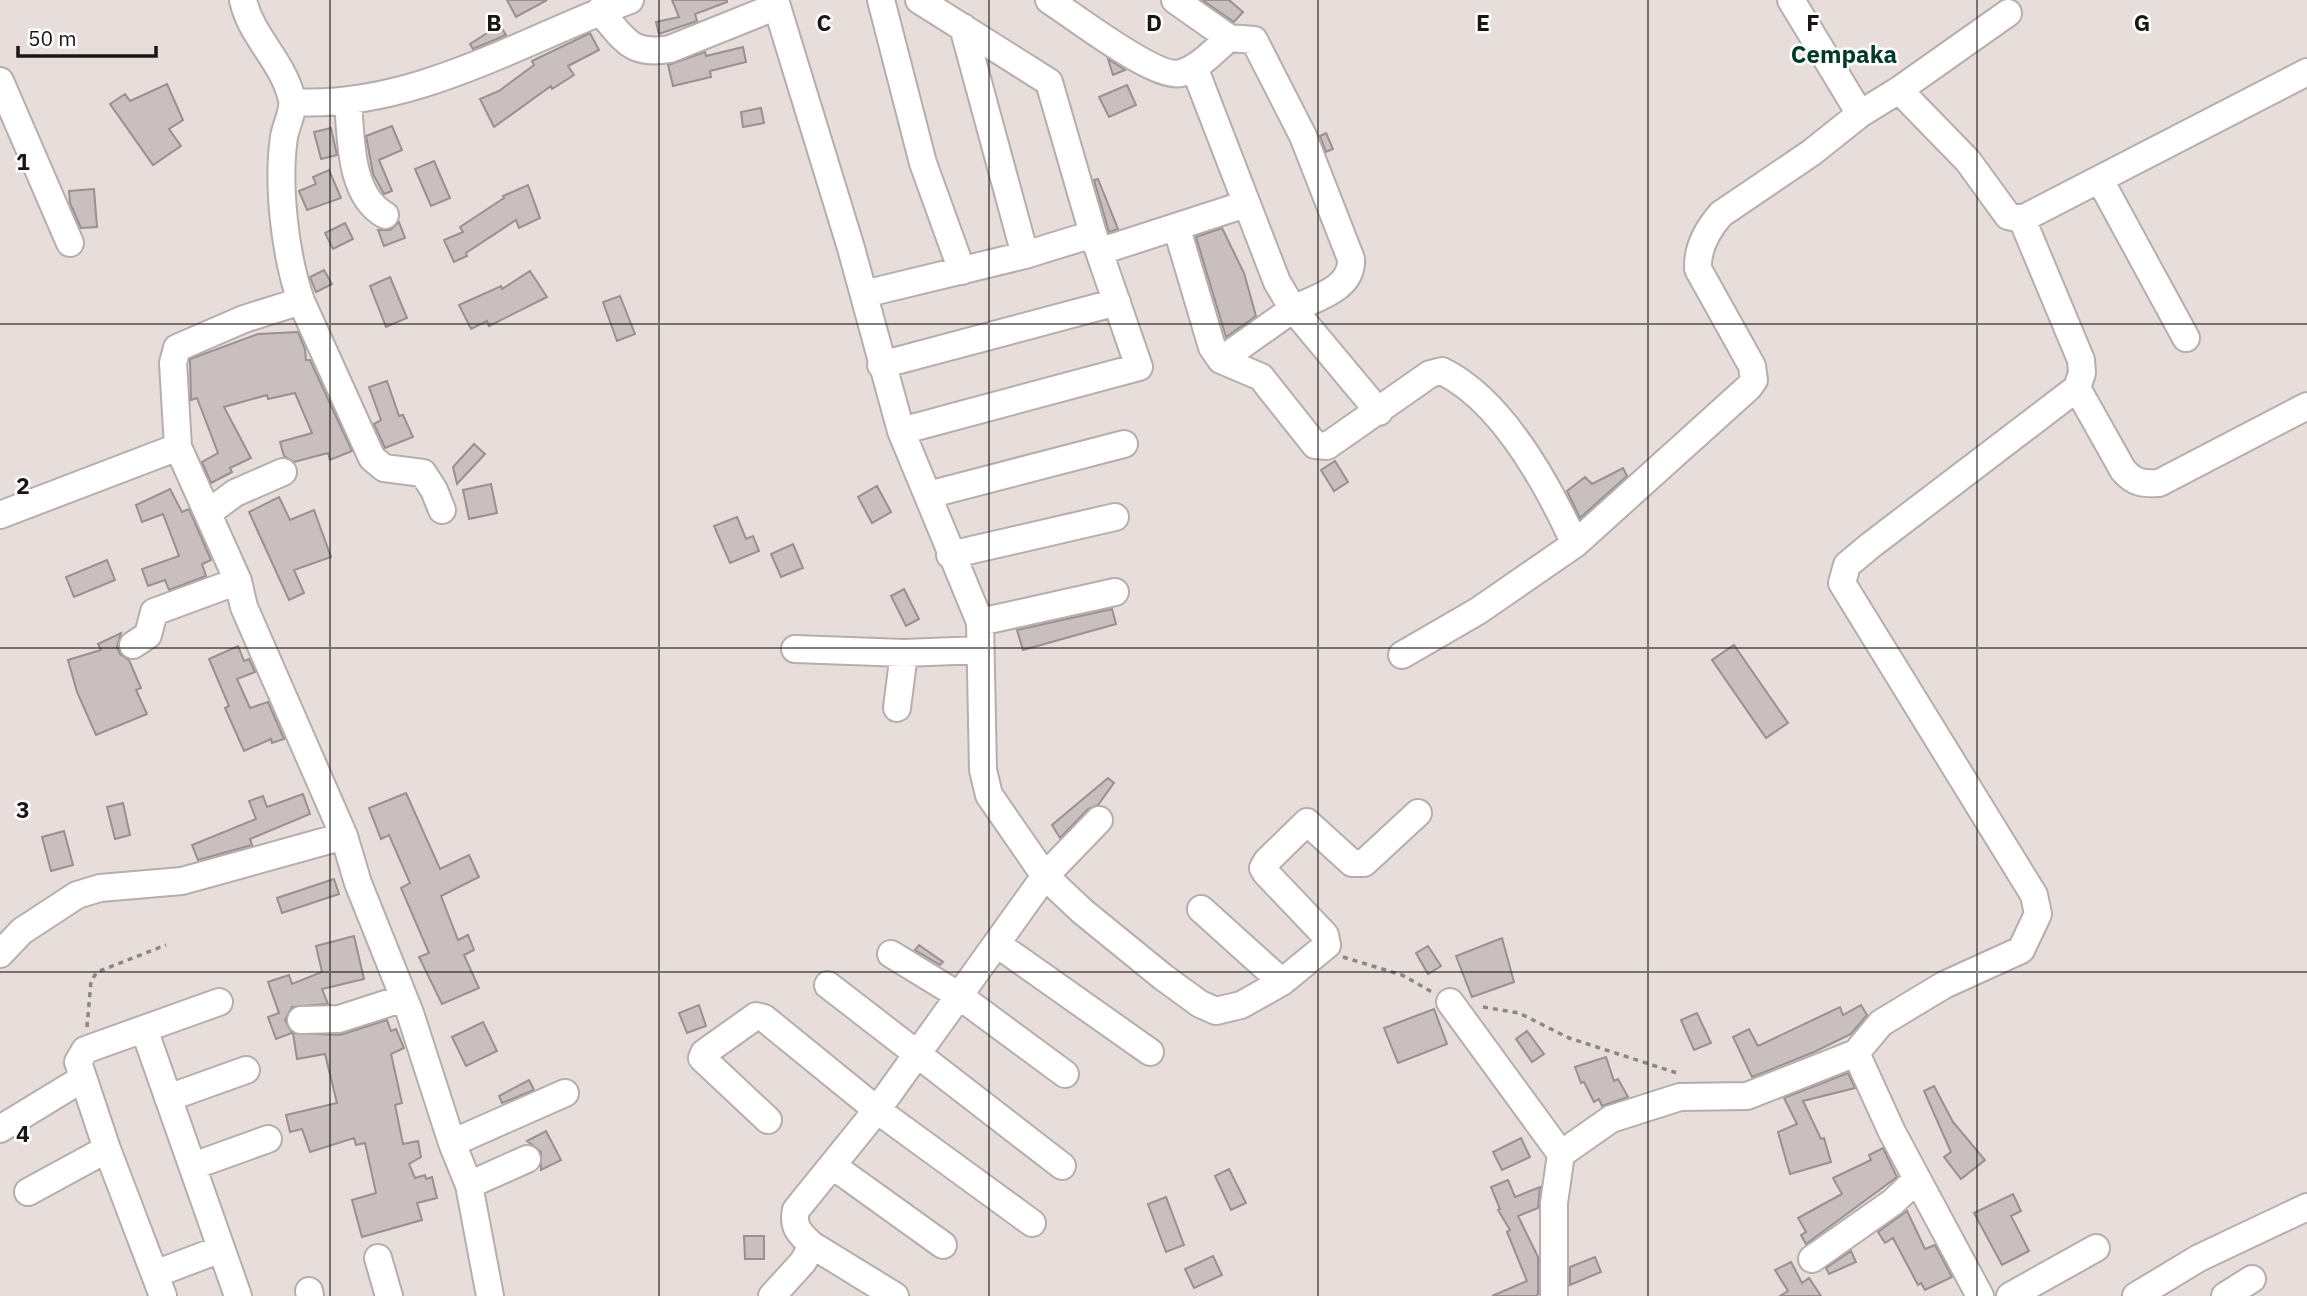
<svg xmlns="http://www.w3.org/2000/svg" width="2307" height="1296" font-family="'IBM Plex Sans',sans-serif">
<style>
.building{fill:#c8bfbe;stroke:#99908f;stroke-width:2}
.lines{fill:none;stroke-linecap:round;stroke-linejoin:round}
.minor-casing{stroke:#b6adac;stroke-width:30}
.path{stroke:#8c8685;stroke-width:3.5;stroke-dasharray:5 5;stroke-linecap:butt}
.minor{stroke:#fff;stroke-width:26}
.grid{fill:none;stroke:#191615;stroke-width:2;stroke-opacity:0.55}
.labels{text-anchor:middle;stroke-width:5;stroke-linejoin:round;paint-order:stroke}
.quarter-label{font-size:24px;font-weight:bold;fill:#01392b;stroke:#fff}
.grid-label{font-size:23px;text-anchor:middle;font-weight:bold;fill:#191615;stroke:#fff;stroke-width:5;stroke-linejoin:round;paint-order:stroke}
</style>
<rect width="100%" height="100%" fill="#e7dedc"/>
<path class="building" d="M507,0H547L516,17Z
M672,0H727V2L695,14L697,21L659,34L656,22L679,17Z
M1202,0H1229L1243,12L1234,22Z
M500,25L506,35L473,49L470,44Z
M590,33L599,50L568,66L574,75L552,89L551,86L494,127L480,99L499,91L534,65L532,61Z
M743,47L746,62L710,71L711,77L673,86L668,65L705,52L706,56Z
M1108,59L1125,70L1113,75Z
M167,84L183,120L169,129L181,146L153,165L110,104L125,94L130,101Z
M1127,85L1136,105L1109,117L1099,97Z
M761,108L764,123L743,127L741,112Z
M392,126L402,150L379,160L392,191L384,194L373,174L366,136Z
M331,128L337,155L321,159L314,132Z
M1326,133L1333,149L1326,152L1320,136Z
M434,161L450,198L431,206L415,169Z
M329,170L341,198L307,210L299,191L316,184L313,177Z
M1098,179L1118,229L1109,232L1094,180Z
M528,185L540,218L519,228L516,220L466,253L467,256L454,262L444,240L463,232L460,227L504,198L503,196Z
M94,189L97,227L81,228L70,203L69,191Z
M399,222L405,238L384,246L378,230H390Z
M345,223L353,239L333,249L325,233Z
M1222,228L1244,273L1256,316L1226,337L1196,237Z
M324,270L332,284L316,292L310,277Z
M530,271L547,297L489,326L487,321L471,329L459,305L501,286L502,289Z
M390,277L407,318L386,327L370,286Z
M620,296L635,334L617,341L603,302Z
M298,332L305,349L306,360H310L352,451L330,460L328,453L294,462L284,456L280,442L312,433L295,393L268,399L267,395L224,407L251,458L230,468L232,472L211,483L202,462L218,453L197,398L191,400L190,359L258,334Z
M387,381L399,416L403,415L413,437L385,448L374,424L381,420L369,387Z
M474,444L485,454L457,484L453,467Z
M1335,461L1348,482L1334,491L1321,470Z
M1623,468L1627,476L1580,518L1567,491L1585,477L1592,484Z
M491,484L497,513L469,519L463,490Z
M877,486L891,512L872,523L858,497Z
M170,489L182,512L189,509L211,560L202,564L206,576L169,590L165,580L148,586L142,569L179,556L163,514L142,522L136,505Z
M279,497L290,520L314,510L331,557L294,570L304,593L289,600L249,512Z
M737,517L746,539L753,536L759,551L730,563L714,526Z
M793,544L803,568L781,577L771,554Z
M107,560L115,580L74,597L66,577Z
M904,589L919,619L906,626L891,596Z
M1112,609L1116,624L1023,650L1017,630Z
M121,633L117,647L120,654L129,660L141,688L136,690L147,714L96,735L77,692L68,660L101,650L98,644Z
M1734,645L1788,723L1766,738L1712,660Z
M238,646L244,661L249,659L255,672L237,679L250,708L268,702L284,739L272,743L271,739L244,751L225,708L229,706L209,659Z
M1108,778L1114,783L1098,805L1088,809L1060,838L1052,825Z
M406,793L440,869L469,855L479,877L441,896L458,940L468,935L474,950L464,955L479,988L442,1004L419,957L429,953L401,888L410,883L389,835L381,839L369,808Z
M303,794L310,814L250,839L252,845L198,860L192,845L256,819L249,801L263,796L267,807Z
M123,803L130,835L115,839L107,807Z
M64,831L73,865L51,871L42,837Z
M334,879L339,894L282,913L277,898Z
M354,936L364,979L322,989L328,1004L292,1007L285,1020L292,1033L276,1039L268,1017L279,1013L268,982L289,975L292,984L322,972L316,946Z
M1502,938L1514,982L1472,997L1456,956Z
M919,945L943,962L940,965L915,950Z
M1428,946L1441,966L1428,974L1416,953Z
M699,1005L706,1026L687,1033L679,1013Z
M1861,1005L1867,1015L1851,1034L1814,1052L1752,1077L1733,1037L1749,1029L1758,1046L1840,1007L1843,1015Z
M1434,1009L1447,1044L1398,1063L1384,1028Z
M1697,1013L1711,1043L1694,1050L1681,1020Z
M387,1020L391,1031L396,1029L404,1048L391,1054L402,1103L395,1105L403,1144L418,1141L421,1157L409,1164L415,1178L425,1175L426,1179L432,1177L437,1198L417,1203L422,1220L362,1237L352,1200L376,1193L365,1143L356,1145L354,1138L310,1152L302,1129L290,1132L286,1115L337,1103L325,1054L297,1059L293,1033L340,1035Z
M483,1022L497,1051L466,1066L452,1037Z
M1527,1031L1544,1054L1532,1062L1516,1039Z
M1606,1057L1614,1081L1618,1079L1628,1097L1602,1106L1599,1099L1594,1102L1584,1082L1581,1083L1575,1067Z
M1848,1073L1855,1088L1803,1101L1821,1139L1824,1138L1831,1162L1790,1174L1778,1132L1797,1124L1784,1098Z
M529,1080L534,1090L502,1103L499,1096Z
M1934,1086L1953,1122L1985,1160L1961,1179L1944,1157L1951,1152L1924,1091Z
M546,1131L561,1160L541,1170V1152L527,1141Z
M1521,1138L1530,1157L1502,1170L1493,1152Z
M1883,1148L1897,1177L1806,1244L1801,1235L1806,1232L1798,1218L1842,1194L1833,1178L1871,1160L1869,1155Z
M1229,1169L1246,1203L1231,1210L1215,1176Z
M1508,1180L1515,1197L1540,1187L1538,1208L1518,1216L1538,1257V1294L1536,1296H1492L1527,1281L1507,1232L1510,1230L1498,1210L1500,1209L1491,1187Z
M2013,1194L2021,1211L2011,1216L2029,1251L2002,1265L1974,1213Z
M1166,1197L1184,1245L1166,1252L1148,1204Z
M1907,1211L1925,1249L1935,1245L1952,1277L1925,1290L1921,1283L1918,1285L1893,1238L1885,1243L1878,1232Z
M744,1236H764V1259H745Z
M1851,1251L1856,1262L1829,1274L1826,1268Z
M1213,1256L1222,1275L1194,1288L1185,1269Z
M1595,1257L1601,1272L1570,1285V1267Z
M1791,1262L1802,1283L1809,1278L1821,1296H1780L1788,1291L1775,1270Z"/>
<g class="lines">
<g class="minor-casing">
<path id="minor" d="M243,0C251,37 284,62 292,100C294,111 286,125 284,137C277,185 285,255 301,301L244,319L177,348L173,363L178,447L238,581L244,607L344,836L358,883L410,1013L452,1143L469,1185L490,1296
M881,0L923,163L962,271
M1049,0C1074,16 1156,80 1181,73C1199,68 1215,50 1229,38L1254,40L1303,136L1351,259C1353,289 1315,298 1293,309L1277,282L1194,67
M1175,0L1229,38
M1791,0L1860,114
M599,11C625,38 628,56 670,49L777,6
M963,27L1025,255
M0,81L70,243
M1899,90L2008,13
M348,101C351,137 349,195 385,215
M293,102C412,109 521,41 630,0
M2100,180L2186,338
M1177,229L1212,347L1221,360L1261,377L1315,445L1327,446L1430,374L1442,371C1503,401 1548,485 1575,544
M1101,251L1246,204
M864,294L1025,255L1093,234
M301,301L372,458L384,468L423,473L434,490L442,510
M1221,360L1293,309L1379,412
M881,365L1117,302
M2077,388L2123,470C2134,483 2143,484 2159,483L2307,406
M901,431L1139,367L1093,234L1049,82L919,0
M928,495L1124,444
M208,513L235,493L283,472
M0,515L178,447
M950,555L1115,517
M980,622L1115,592
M133,645L148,635L154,612L238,581
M795,649L904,653L980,650
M1402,655L1478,611L1575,544L1749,387L1754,380L1752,366L1698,269C1697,248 1707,230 1721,214L1811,153L1860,114L1899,90L1968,161L2008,216L2022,219L2307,72
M897,708L904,653
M1099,820L1045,876L1082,911L1163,977L1200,1004L1216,1011L1241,1005L1282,982L1327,945L1325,935L1266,873L1263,868L1267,861L1307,822L1352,863H1364L1418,813
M1201,909L1282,982
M997,944L1150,1052
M0,954L22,931L77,895L100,888L182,881L344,836
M891,954L958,995L1065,1074
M828,985L1062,1166
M1450,1002L1561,1154
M301,1020L339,1019L404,998
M144,1029L238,1296
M168,1098L246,1070
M768,1120L702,1058L704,1053L756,1016L764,1018L877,1110L1032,1223
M0,1129L82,1079
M452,1143L565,1093
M193,1166L268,1139
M833,1166L943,1245
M469,1185L527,1159
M28,1192L107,1149
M812,1245L895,1296
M378,1258L389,1296
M1812,1259L1893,1202L1917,1179
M155,1274L221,1249
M309,1291L310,1296
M163,1296L107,1149L78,1062L85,1050L219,1002
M772,1296L803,1262L812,1245C800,1234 792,1227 796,1210L877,1110L1045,876L989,795L983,770L980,622L901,431L851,248L775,0
M1554,1296V1203L1561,1154L1611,1119L1680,1097L1747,1096L1856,1053
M1980,1296L1892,1132L1856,1053L1881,1023L1944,985L2021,950L2038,914L2034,895L1842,583L1847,565L1871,545L2077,388L2082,373L2081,360L2022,219
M2010,1296L2096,1248
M2136,1296L2199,1258L2307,1207
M2225,1296L2252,1279"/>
</g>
<path class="path" d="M1343,957L1402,975L1432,992
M1483,1007L1519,1013L1569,1038L1680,1074
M87,1027L91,981L97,972L166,945"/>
<use href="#minor" class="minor"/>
</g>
<path class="grid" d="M330,0V1296M659,0V1296M989,0V1296M1318,0V1296M1648,0V1296M1977,0V1296M0,324H2307M0,648H2307M0,972H2307"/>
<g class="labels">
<g class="quarter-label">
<text x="1844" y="63">Cempaka</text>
</g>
</g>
<g class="grid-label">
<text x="494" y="31">B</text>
<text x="824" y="31">C</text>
<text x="1154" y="31">D</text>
<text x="1483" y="31">E</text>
<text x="1813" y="31">F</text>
<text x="2142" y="31">G</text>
<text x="23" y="170">1</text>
<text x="23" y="494">2</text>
<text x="23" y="818">3</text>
<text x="23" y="1142">4</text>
</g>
<path d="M18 46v10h138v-10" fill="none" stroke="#191615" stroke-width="3.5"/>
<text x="28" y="46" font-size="21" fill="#191615" stroke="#ffffff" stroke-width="5" paint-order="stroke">50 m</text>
</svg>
